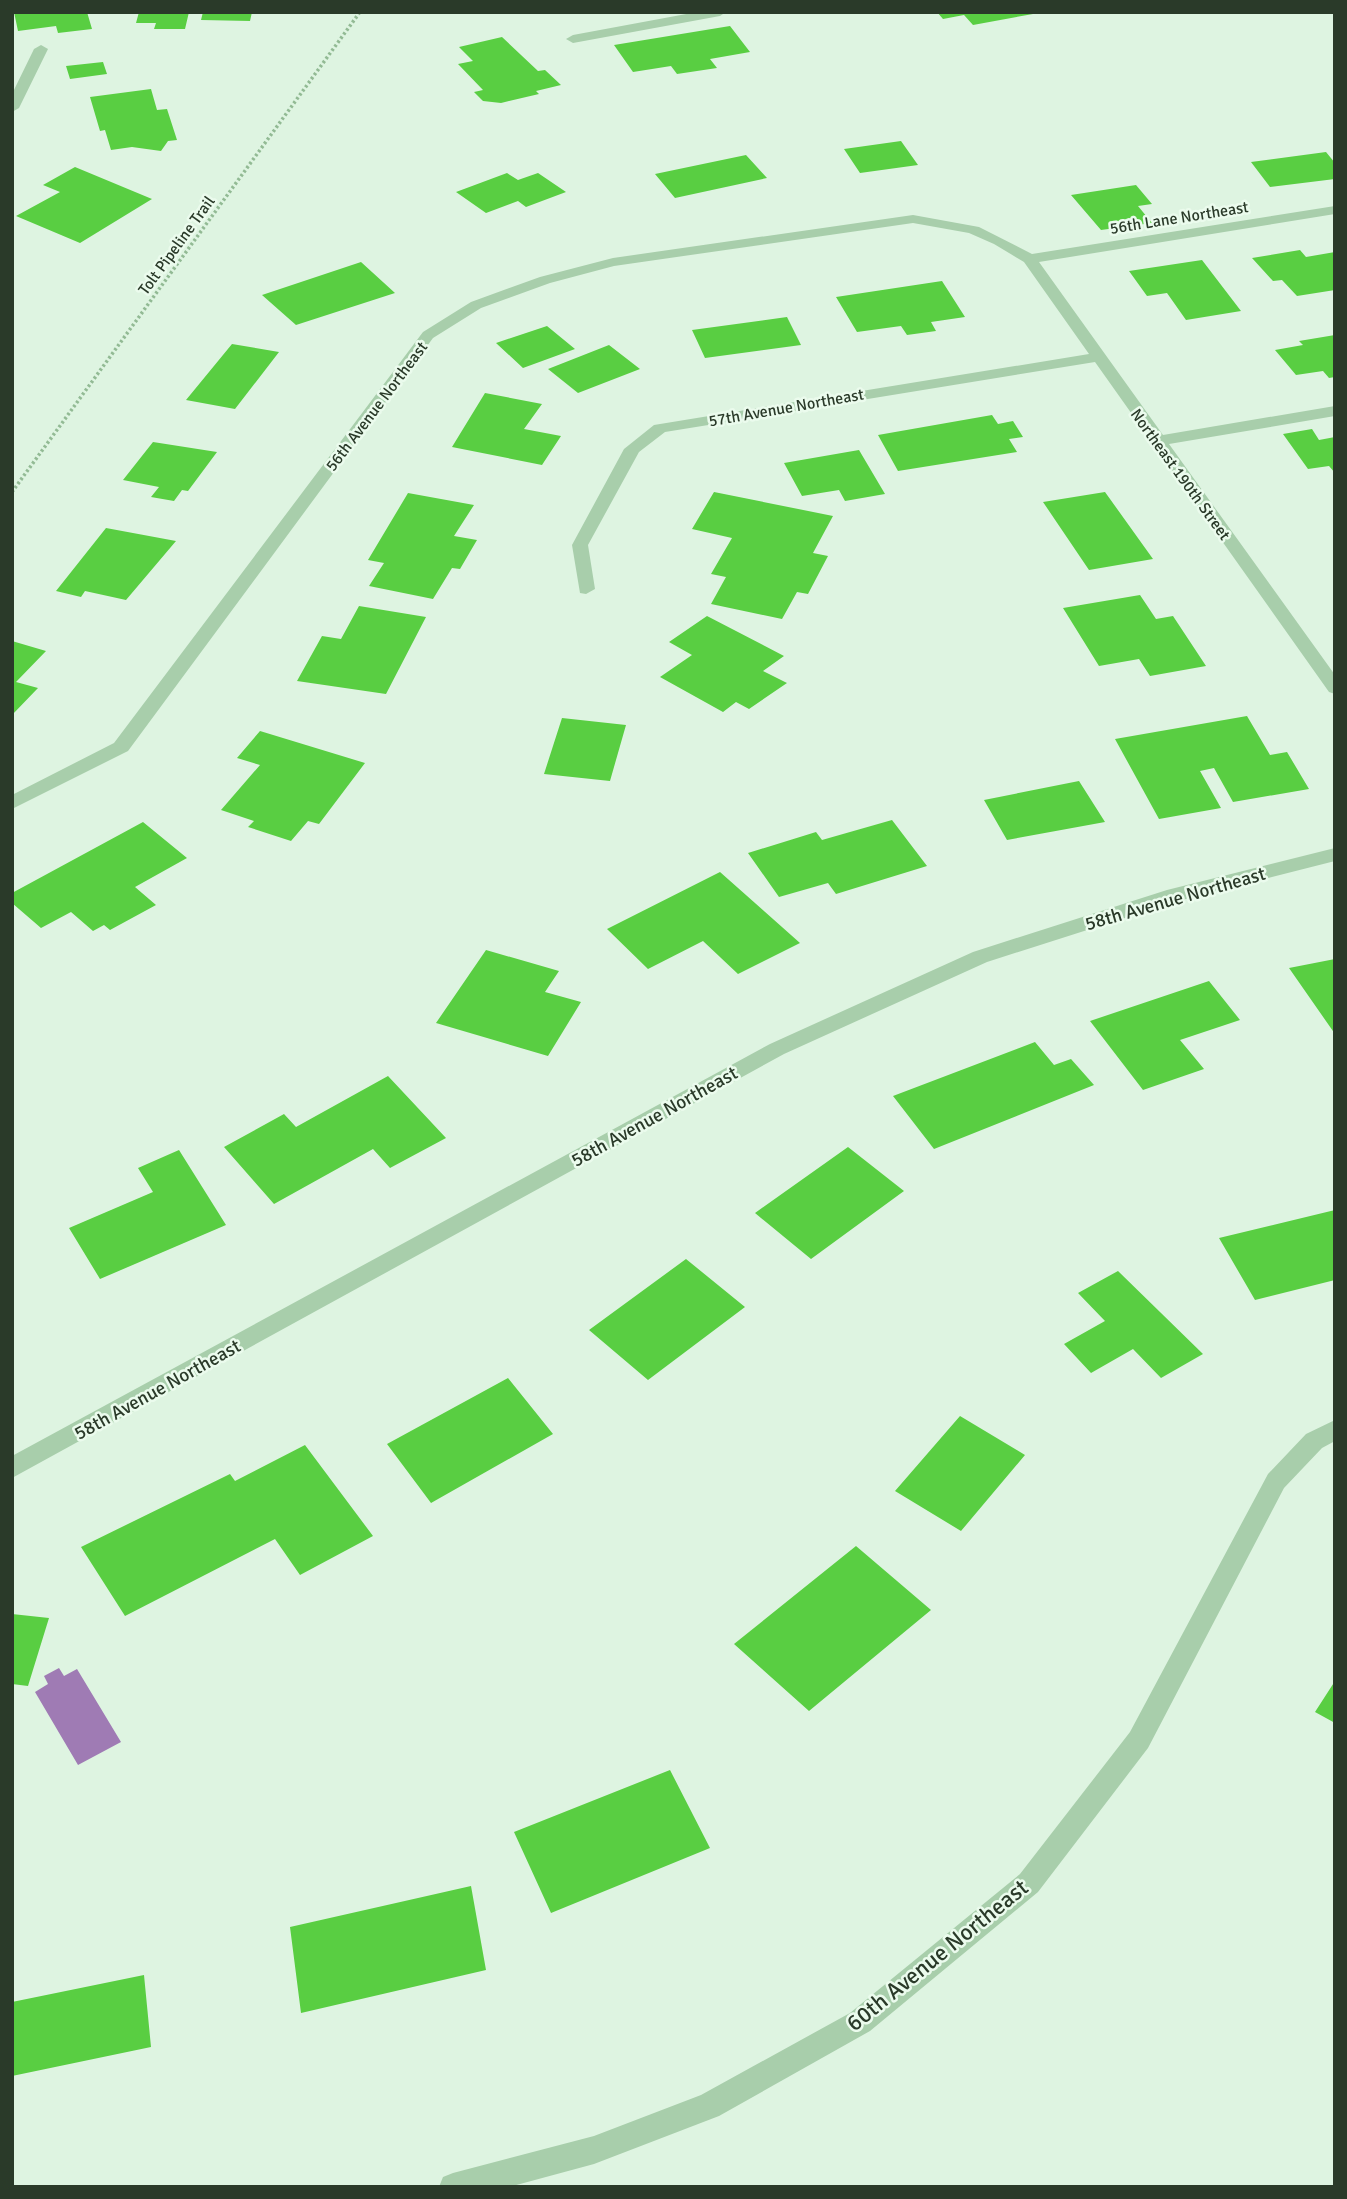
<svg xmlns="http://www.w3.org/2000/svg" width="1347" height="2199" font-family="Signika,sans-serif">
<style>
.water{fill:#9f7bb4}
.building{fill:#59ce42}
.lines{fill:none;stroke-linecap:round;stroke-linejoin:round}
.path{stroke:#92ba94;stroke-width:3.5;stroke-dasharray:2.5 2.5;stroke-linecap:butt}
.minor{fill:#a8ceab;fill-rule:evenodd}
.labels{text-anchor:middle;stroke-width:5;stroke-linejoin:round;paint-order:stroke}
.far-street-label{font-size:16px;fill:#2a3a29;stroke:#ebfbed}
.street-label{font-size:19px;fill:#2a3a29;stroke:#ebfbed}
.near-street-label{font-size:23px;fill:#2a3a29;stroke:#ebfbed}
</style>
<rect width="100%" height="100%" fill="#def4e1"/>
<path class="water" d="M59,1668L64,1676L77,1669L121,1742L78,1765L35,1692L48,1684L44,1676Z"/>
<path class="building" d="M14,12H87L92,29L58,33L56,26L18,31Z
M139,12H189L185,29H154L156,23H136Z
M203,12H252L250,21L201,20Z
M937,12H1033V14L973,25L964,15L943,19Z
M730,26L750,52L710,59L717,68L677,74L671,66L633,72L614,45Z
M502,37L538,71L545,70L561,85L536,91L539,94L501,103L483,101L474,92L483,90L458,64L473,61L459,47Z
M103,62L107,74L70,79L66,66Z
M151,89L157,110L167,109L177,140L168,141L161,151L132,147L111,150L105,130L100,131L90,97Z
M901,141L918,165L860,173L844,149Z
M1326,152L1335,163V179L1270,187L1251,162Z
M746,155L767,178L675,198L655,174Z
M75,167L152,199L80,243L16,216L60,192L43,185Z
M507,173L518,180L538,173L566,192L526,207L518,201L486,213L456,192Z
M1136,185L1152,204L1138,206L1152,223L1101,230L1071,195Z
M1300,250L1306,257L1335,252V290L1297,296L1282,280L1273,281L1252,258Z
M1202,260L1241,311L1186,320L1167,293L1147,296L1129,271Z
M361,262L395,293L296,325L262,295Z
M942,281L965,317L931,322L936,331L907,335L901,326L857,332L836,297Z
M787,317L801,345L705,358L692,330Z
M547,326L575,349L523,368L496,343Z
M1335,335V377L1329,378L1323,371L1296,375L1275,350L1303,345L1299,341Z
M232,344L279,352L235,409L186,400Z
M609,345L640,369L578,393L548,369Z
M485,393L542,404L524,429L561,436L542,465L452,447Z
M992,415L998,424L1013,421L1023,437L1009,439L1017,452L898,471L878,435Z
M1312,429L1319,440L1335,437V473L1329,466L1308,469L1283,434Z
M153,442L217,452L188,491L182,490L174,501L151,497L159,487L123,480Z
M859,450L885,494L845,501L839,490L802,496L784,463Z
M714,492L833,516L813,553L828,556L808,594L797,592L782,619L711,604L726,577L711,574L732,538L692,529Z
M1105,492L1153,559L1089,570L1043,502Z
M408,493L474,505L454,536L477,540L460,569L452,568L433,599L369,586L384,563L368,560Z
M106,528L176,541L126,600L85,591L81,597L56,591Z
M1140,595L1156,619L1173,616L1206,666L1150,676L1139,659L1099,666L1063,608Z
M359,606L426,617L386,694L297,681L322,636L341,639Z
M707,616L784,656L763,671L787,683L749,709L736,702L723,712L660,677L692,655L669,642Z
M12,641L46,651L16,682L38,688L12,715Z
M1247,716L1270,755L1287,752L1309,789L1233,802L1214,768L1200,771L1221,808L1159,819L1115,739Z
M562,718L626,725L610,781L544,774Z
M260,731L365,763L319,824L308,821L291,841L248,827L254,821L221,810L260,765L237,758Z
M1079,781L1105,822L1007,840L984,800Z
M892,820L927,866L836,894L828,883L779,897L748,853L816,832L822,840Z
M143,822L187,858L135,887L156,905L110,930L104,925L93,931L71,912L41,928L12,903V893Z
M720,872L800,943L738,974L703,941L648,969L607,929Z
M486,950L559,971L545,992L581,1002L548,1056L436,1023Z
M1335,959V1034L1289,968Z
M1209,981L1240,1020L1180,1040L1204,1069L1143,1090L1090,1021Z
M1035,1042L1054,1065L1071,1059L1094,1085L934,1149L893,1096Z
M388,1076L446,1138L390,1168L373,1149L274,1204L224,1147L284,1114L296,1127Z
M848,1147L904,1191L811,1259L755,1213Z
M179,1150L226,1225L100,1279L69,1228L153,1192L138,1168Z
M1335,1210V1280L1255,1300L1219,1238Z
M686,1259L745,1307L648,1380L589,1330Z
M1118,1271L1203,1354L1161,1378L1133,1349L1091,1373L1064,1344L1105,1321L1078,1293Z
M508,1378L553,1434L431,1503L387,1444Z
M960,1416L1025,1455L961,1531L895,1491Z
M305,1445L373,1536L300,1575L275,1539L125,1616L81,1547L230,1474L235,1481Z
M856,1546L931,1610L809,1711L734,1644Z
M12,1614L49,1618L28,1686L12,1684Z
M1335,1681V1723L1315,1712Z
M670,1770L710,1848L551,1913L514,1832Z
M471,1886L486,1970L301,2013L290,1927Z
M144,1975L151,2047L12,2076V2002Z"/>
<g class="lines">
<path class="path" d="M12,492L360,12"/>
<path class="minor" d="M697,12H726L720,16L573,43L566,39L573,35Z
M41,45L48,49L19,108L12,112V94L34,49Z
M1335,206V214L1039,262L1163,435L1335,406V416L1169,444L1335,675V694L1329,692L1095,362L665,432L639,452L588,545L595,589L586,594L580,593L572,545L624,449L654,425L1089,354L1024,262L994,244L969,233L913,223L614,266L550,283L481,308L433,338L128,751L12,809V795L114,743L423,332L471,302L540,277L613,258L913,215L979,227L1032,254Z
M1335,848V861L1178,901L987,962L784,1054L12,1478V1456L770,1044L973,952L1167,890Z
M1335,1420V1441L1322,1448L1284,1488L1148,1748L1038,1892L870,2031L719,2116L594,2164L509,2187H439L443,2177L453,2173L594,2136L701,2095L850,2013L1020,1874L1130,1732L1268,1474L1306,1434Z"/>
</g>
<g class="labels">
<g class="far-street-label">
<text transform="translate(1179 217) rotate(-9)" y="6">56th Lane Northeast</text>
<text transform="translate(176 245) rotate(-54)" y="6">Tolt Pipeline Trail</text>
<text transform="translate(376 406) rotate(-53)" y="6">56th Avenue Northeast</text>
<text transform="translate(786 407) rotate(-10)" y="6">57th Avenue Northeast</text>
<text transform="translate(1181 474) rotate(54)" y="6">Northeast 190th Street</text>
</g>
<g class="street-label">
<text transform="translate(1175 898) rotate(-16)" y="7">58th Avenue Northeast</text>
<text transform="translate(654 1116) rotate(-29)" y="7">58th Avenue Northeast</text>
<text transform="translate(157 1389) rotate(-29)" y="7">58th Avenue Northeast</text>
</g>
<g class="near-street-label">
<text transform="translate(937 1955) rotate(-39)" y="8">60th Avenue Northeast</text>
</g>
</g>
<rect width="1347" height="2199" fill="none" stroke="#2a3a29" stroke-width="28"/>
</svg>
